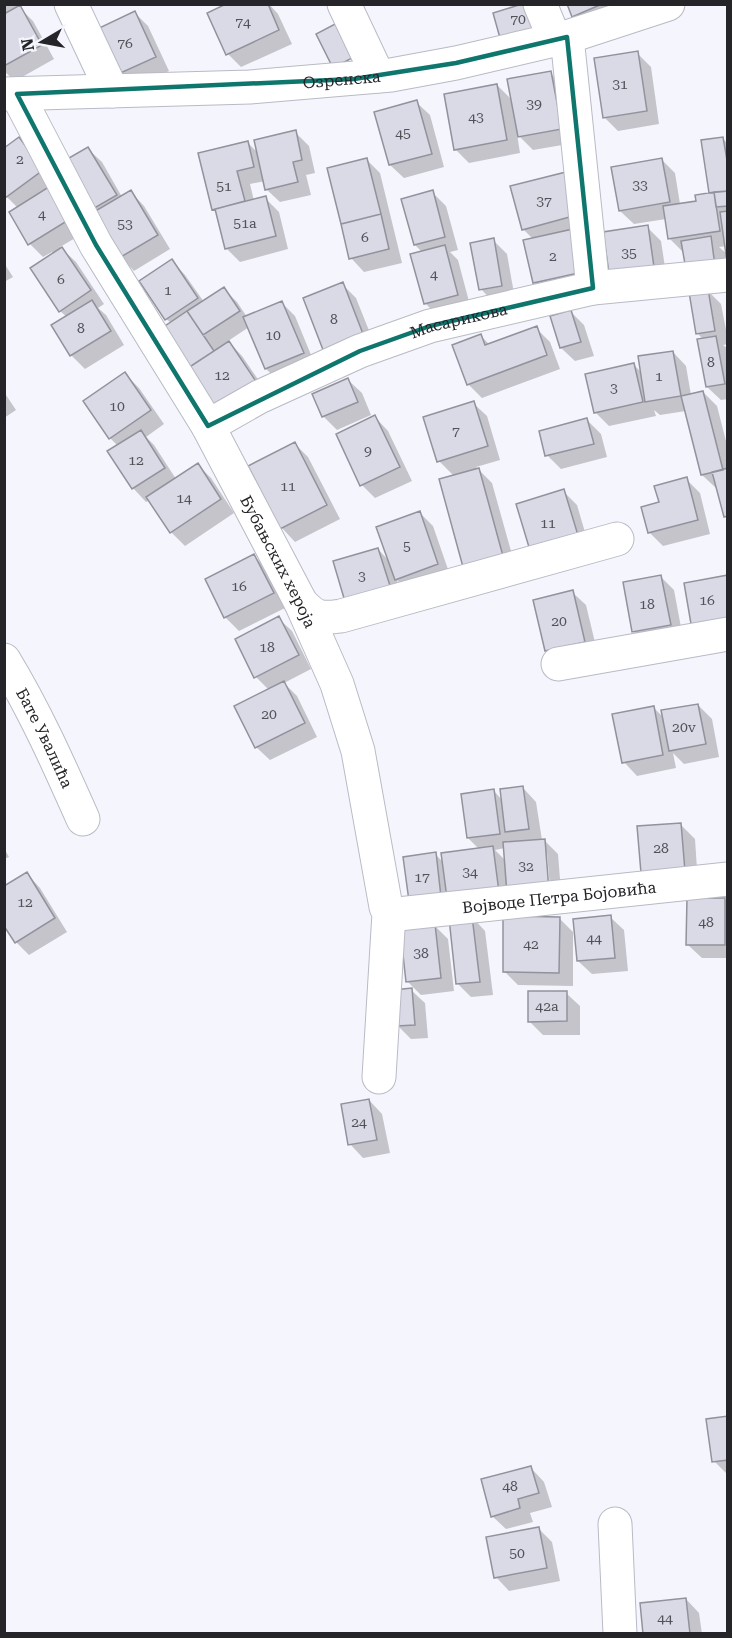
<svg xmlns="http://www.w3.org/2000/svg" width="732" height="1638" font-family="'Roboto Serif',serif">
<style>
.shadow{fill:#0003;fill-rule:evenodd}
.building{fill:#d9dae6;stroke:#91929c;stroke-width:1.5}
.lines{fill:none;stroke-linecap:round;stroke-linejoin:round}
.minor-casing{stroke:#b8bac5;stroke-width:35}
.minor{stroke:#fff;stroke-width:33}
.marked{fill:none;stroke:#0f766e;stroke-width:4.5;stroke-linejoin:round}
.labels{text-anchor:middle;stroke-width:5;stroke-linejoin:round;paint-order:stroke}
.number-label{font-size:14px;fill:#515258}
.street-label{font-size:16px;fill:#242429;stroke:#f5f6fd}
</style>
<rect width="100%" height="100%" fill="#f5f6fd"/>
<path class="shadow" d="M4,4H21L22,10L33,21L54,59L15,81L4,71Z
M229,4H269L278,14L292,44L241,67L228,54Z
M568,4H638L587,30L573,16Z
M135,13L148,26L169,71L131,88L117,74Z
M637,53L651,67L659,124L618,131L604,117Z
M550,73L564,87L574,143L533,150L517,134L520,153L469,163L455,149L497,85L513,101Z
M416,102L430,115L444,167L404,178L390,165L376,113Z
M295,132L309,146L315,173L306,175L311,195L280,202L266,189L265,181L250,184L254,201L265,198L279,212L288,249L240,262L226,248L218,213L213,209L248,143L258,153Z
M19,139L33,152L87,231L60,247L76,262L104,304L98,308L106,315L124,345L85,369L71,355L67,317L60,311L54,254L52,252L43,257L30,244L18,208L4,194V150Z
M723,139L728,144V253L727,246L719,247L728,255V260L725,258L728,274L683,252L669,238L666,219L634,224L620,211L661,159L675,173L680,204L698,202L711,195Z
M88,149L102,162L122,197L131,192L144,206L170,249L134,271L121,257L92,209Z
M367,160L380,173L402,263L364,272L351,258Z
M566,173L596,286L548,296L534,283L533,239L523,229Z
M432,192L446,206L458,250L450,252L458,260L471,309L439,317L425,303L422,252L415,245Z
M647,227L661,241L668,287L612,279Z
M493,240L507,254L515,299L494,303L481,289Z
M172,261L185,275L204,302L224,289L237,302L247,317L281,302L295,316L316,367L280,382L266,369L249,327L228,341L242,356L270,397L166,319Z
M4,263L13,277L4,282Z
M342,284L356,298L378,353L326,354Z
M707,290L721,304L728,340V344L723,345L728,349V399L721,400L707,387L704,340L698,334Z
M570,311L584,325L594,356L575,361L561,348L552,317Z
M536,328L550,342L560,369L482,398L468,384L481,336L490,345Z
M673,352L686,366L691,395L703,392L717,406L728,449V519L725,516L718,488H716L702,475L686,411L660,415L654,410L656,416L609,426L595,412L633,364L642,373Z
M125,374L139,388L164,424L146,437L154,445L176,479L198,465L211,478L234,513L185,546L171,532L150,500L146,502L133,488L118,446L110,438Z
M348,380L362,393L371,415L337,430L323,416Z
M4,392L16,410L4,418Z
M473,403L487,416L500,460L476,467L492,483L516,569L478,580L454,476L439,461Z
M375,417L388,431L412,481L375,498L362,485Z
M587,420L601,434L607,457L561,469L547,455Z
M295,444L308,457L340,519L295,542L282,528L250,466Z
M686,479L700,493L710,534L663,546L649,532L661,504Z
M563,491L577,505L592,556H534Z
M420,513L433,526L451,578L409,593L397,580L404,605L361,618L378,549L389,561Z
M254,556L267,569L287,607L239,631L225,617L207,580Z
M661,577L674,590L683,638L647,645L634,632Z
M572,592L586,605L598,655L560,664L546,651L535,601Z
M278,618L292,631L311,669L284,683L297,696L317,737L270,760L256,747L269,690L256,677Z
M698,705L712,719L719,757L684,764L673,753L676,768L637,776L624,762L653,707L664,718Z
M523,788L536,802L542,840H544L558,854L562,904L424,914L435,854L444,863L479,849L468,838L494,791L502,800ZM505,848L506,861L495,850ZM544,853H547L551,898L548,899Z
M681,825L695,839L698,884L656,886Z
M4,848L9,857L4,859Z
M27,874L40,888L67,932L29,955L16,942Z
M725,900L728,902V958H702L688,945Z
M472,917L485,931L493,995L471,997L458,984Z
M610,917L624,930L628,971L592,974L578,961Z
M559,918L573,932V986L518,985L504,971Z
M434,925L448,939L454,991L421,995L408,982Z
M411,990L425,1003L428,1038L411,1039L397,1025Z
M566,993L580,1006V1035H543L530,1022Z
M369,1100L382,1114L390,1153L363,1158L350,1144Z
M728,1418V1475L714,1461Z
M531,1468L544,1482L552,1507L530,1513L533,1522L506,1529L492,1516Z
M538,1528L552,1542L560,1581L509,1591L496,1577Z
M686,1599L699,1613L702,1634H645Z"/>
<path class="building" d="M226,4H268L279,30L226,55L207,13Z
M522,4H536L542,26L500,38L493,13Z
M567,4H602L572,17Z
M20,5L42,45L4,66V14Z
M135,11L156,57L116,75L95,30Z
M337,23L354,57L333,68L316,34Z
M638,51L647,111L603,118L594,58Z
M551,71L562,129L518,137L507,79Z
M497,84L507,140L454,150L444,94Z
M417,100L432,154L389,165L374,112Z
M296,130L302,160L293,162L298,182L265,190L254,140Z
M19,137L43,170L5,198L4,148Z
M723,137L728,166V191L709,193L701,140Z
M248,141L254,167L237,171L245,201L212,210L198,153Z
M88,147L117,195L91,210L62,162Z
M367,158L381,214L341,224L327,168Z
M662,158L670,202L619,211L611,167Z
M566,172L577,215L522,230L510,186Z
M55,183L75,216L28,245L9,212Z
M131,190L158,235L119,258L92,213Z
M433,190L445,237L414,245L401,199Z
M728,191V206L716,207L714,192Z
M714,192L720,231L668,239L663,206L696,201L695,195Z
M266,196L276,236L225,249L215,209Z
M728,211V262H727L720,212Z
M381,214L389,249L349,259L341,224Z
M648,225L655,274L610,280L603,232Z
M573,229L583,272L533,283L523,240Z
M711,236L715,266L686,270L681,241Z
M494,238L502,286L479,290L470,243Z
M445,245L458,295L424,304L410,254Z
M62,247L91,290L59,312L30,268Z
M172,259L198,298L165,320L139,281Z
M343,282L365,339L325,355L303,298Z
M224,287L240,311L203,335L187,311Z
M708,289L715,331L696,334L689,292Z
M92,300L111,331L70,356L51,325Z
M282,301L304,353L265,369L243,317Z
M571,310L581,342L560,348L550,316Z
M187,311L214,351L188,368L162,328Z
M537,326L547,355L467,385L452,345L481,334L485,345Z
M716,336L725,384L706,387L697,339Z
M229,341L257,383L216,410L188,368Z
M673,351L681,396L645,402L638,356Z
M634,363L643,402L594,413L585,374Z
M125,372L151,410L109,439L83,401Z
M348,378L358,402L322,417L312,394Z
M703,391L723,470L701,475L681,396Z
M474,401L488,446L437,462L423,417Z
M375,415L400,467L360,486L336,434Z
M587,418L594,444L545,456L539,431Z
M141,430L165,468L132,489L107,451Z
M295,442L327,505L280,529L248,466Z
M198,463L221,499L170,533L146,497Z
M479,468L503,556L463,567L439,479Z
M728,468V516L724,517L712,472Z
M687,477L698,520L648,533L641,507L659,502L654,486Z
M564,489L580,542L532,557L516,504Z
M420,511L438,564L395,580L376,527Z
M378,548L392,592L346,605L333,561Z
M254,554L274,593L224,618L205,579Z
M661,575L671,625L632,632L623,582Z
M728,575V618L691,624L684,583Z
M573,590L585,642L545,651L533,600Z
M279,616L299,655L254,678L235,639Z
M284,681L305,723L255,748L234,706Z
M698,704L706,744L669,751L661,710Z
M654,706L663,755L622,763L612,714Z
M523,786L529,829L505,832L500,789Z
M494,789L500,834L467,838L461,794Z
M681,823L685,871L641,873L637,826Z
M545,839L549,891L507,894L503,842Z
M493,846L499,892L447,898L441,853Z
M436,852L441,897L409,901L403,857Z
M27,872L55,918L15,943L4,926V886Z
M687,898H725V945H686Z
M611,915L615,958L577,961L573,919Z
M472,916L480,982L456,984L449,918Z
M503,916L560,917L559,973L503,972Z
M435,924L441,978L406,982L400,927Z
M412,988L415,1025L396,1026L393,990Z
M528,991H567V1021L528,1022Z
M369,1099L377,1140L348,1145L341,1104Z
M728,1416V1460L712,1462L706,1419Z
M531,1466L539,1493L518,1499L520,1508L491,1517L481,1479Z
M539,1527L547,1568L494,1578L486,1537Z
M686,1598L690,1634H643L640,1603Z"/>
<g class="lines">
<g class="minor-casing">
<g id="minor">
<path d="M71,4L112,91"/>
<path d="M344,4L378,76"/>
<path d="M540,4L555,40"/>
<path d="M567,37L593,288"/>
<path id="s1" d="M4,94L250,87L391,75L456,63L567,37L668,4"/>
<path id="s2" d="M17,94L96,245L208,426L301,603L337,684L358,751L386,907L389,913L379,1077"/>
<path id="s3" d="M208,426L259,397L360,351L430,326L593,288L728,275"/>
<path d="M301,603C316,618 319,619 341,616L617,539"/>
<path id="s4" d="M4,660C35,711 59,765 83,819"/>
<path d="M558,664L728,634"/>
<path id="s5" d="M389,913L398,914L728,879"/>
<path d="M615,1524L620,1634"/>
</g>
</g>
<use href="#minor" class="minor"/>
</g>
<path class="marked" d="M567,37L593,288L430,326L360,351L208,426L96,245L17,94L354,79L456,63Z"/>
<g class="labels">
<g class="number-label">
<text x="518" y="24">70</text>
<text x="243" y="27">74</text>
<text x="125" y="48">76</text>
<text x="620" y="89">31</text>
<text x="534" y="109">39</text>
<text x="476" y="122">43</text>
<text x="403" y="138">45</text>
<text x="20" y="164">2</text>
<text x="640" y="190">33</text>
<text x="224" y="191">51</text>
<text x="544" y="206">37</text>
<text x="42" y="219">4</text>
<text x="245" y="228">51a</text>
<text x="125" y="229">53</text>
<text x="365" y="242">6</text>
<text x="629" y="258">35</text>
<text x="553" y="261">2</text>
<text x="434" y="279">4</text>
<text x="61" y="284">6</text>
<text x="168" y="295">1</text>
<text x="334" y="324">8</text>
<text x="81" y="333">8</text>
<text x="273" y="340">10</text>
<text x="711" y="367">8</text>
<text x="222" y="380">12</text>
<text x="659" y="381">1</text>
<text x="614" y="393">3</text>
<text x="117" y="411">10</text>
<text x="456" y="436">7</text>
<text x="368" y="456">9</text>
<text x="136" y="465">12</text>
<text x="288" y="491">11</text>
<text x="184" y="503">14</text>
<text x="548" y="528">11</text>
<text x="407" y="551">5</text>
<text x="362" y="581">3</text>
<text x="239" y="591">16</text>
<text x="707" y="605">16</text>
<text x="647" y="609">18</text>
<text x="559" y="626">20</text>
<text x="267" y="652">18</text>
<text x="269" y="719">20</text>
<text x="684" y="732">20v</text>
<text x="661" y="853">28</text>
<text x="526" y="871">32</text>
<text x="470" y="877">34</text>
<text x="422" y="882">17</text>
<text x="25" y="907">12</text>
<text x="706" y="927">48</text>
<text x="594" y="943">44</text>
<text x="531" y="949">42</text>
<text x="421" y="958">38</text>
<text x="547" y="1011">42a</text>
<text x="359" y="1127">24</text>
<text x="510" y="1491">48</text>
<text x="517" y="1558">50</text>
<text x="665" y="1623">44</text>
</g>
<g class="street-label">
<text dy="6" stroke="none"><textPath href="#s1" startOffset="338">Озренска</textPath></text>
<text dy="6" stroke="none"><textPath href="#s3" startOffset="273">Масарикова</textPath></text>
<text dy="6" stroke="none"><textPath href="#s2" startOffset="536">Бубањских хероја</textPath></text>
<text dy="6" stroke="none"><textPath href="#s4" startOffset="88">Бате Увалића</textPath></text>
<text dy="6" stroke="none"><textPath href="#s5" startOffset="171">Војводе Петра Бојовића</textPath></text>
</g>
</g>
<rect width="732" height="1638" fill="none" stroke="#242429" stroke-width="12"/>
<g transform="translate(42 42) rotate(260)" stroke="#f5f6fd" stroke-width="4.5" paint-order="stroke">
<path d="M0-4.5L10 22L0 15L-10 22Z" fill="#242429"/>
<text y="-9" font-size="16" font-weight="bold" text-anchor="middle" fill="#242429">N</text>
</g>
</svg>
